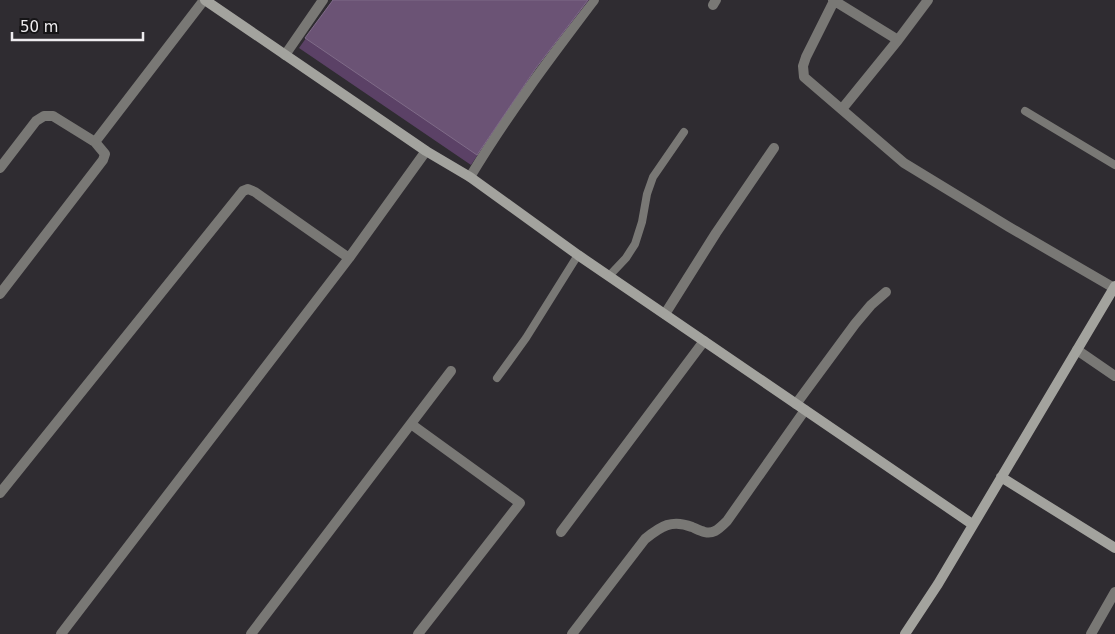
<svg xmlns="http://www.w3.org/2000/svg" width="1115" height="634" font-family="'DejaVu Sans',sans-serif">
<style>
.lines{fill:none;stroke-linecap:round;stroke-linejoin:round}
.lane{stroke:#797875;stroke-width:8}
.street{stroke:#797875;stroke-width:10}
.secondary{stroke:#a3a39e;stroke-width:10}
.wall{fill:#5b4166}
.shaded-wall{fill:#43314b}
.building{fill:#6b5375;stroke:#7f6b88}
</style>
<rect width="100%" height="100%" fill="#2f2c31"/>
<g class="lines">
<path class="lane" d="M1025,111L1115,165
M609,276L626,258L635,244L642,222L647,194L653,177L684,132
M497,378L526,338L578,255"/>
<path class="street" d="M833,0L898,40
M834,1L806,57L803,66L804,77L904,163L1009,227L1114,288
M713,5L716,0
M285,55L323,0
M842,109L898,40L928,0
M95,142L204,0
M0,168L36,121L44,116H53L95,142L105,154L103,160L0,294
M470,177C507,115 551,57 594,0
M665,314L716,233L774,148
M1077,350L1115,376
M796,404L855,324L871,305L886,292
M411,424L520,503L418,634
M0,493L243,191L248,189L255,192L349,258
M561,532L704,341
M61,634L349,258L426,151
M251,634L451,371
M572,634L645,539C661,526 672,519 692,527C699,530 707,535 715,531C719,529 724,524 727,521L805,410
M1091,634L1115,592"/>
<path class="secondary" d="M205,0L426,151L470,177L578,255L972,524
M1001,477L1115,548
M905,634L938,584L1115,286"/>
</g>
<path class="wall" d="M333,0H589L531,74L471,165L299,48Z"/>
<path class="shaded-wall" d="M588,0H589L529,77L536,68Z"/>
<path class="building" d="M333,0H588L536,68L477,155L305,38Z"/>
<path d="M12 32v8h131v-8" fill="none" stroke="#eeecef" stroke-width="2.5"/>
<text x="20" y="32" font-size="15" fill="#eeecef" stroke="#161517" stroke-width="4" paint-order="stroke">50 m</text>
</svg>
